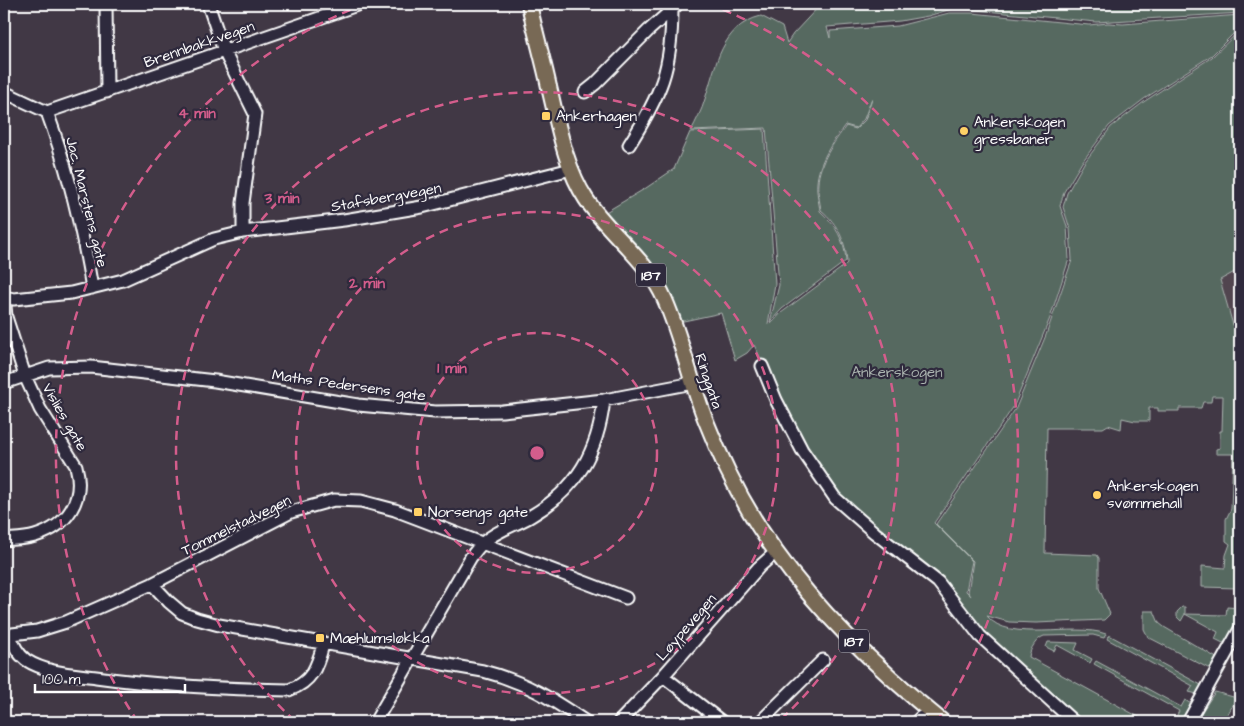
<svg xmlns="http://www.w3.org/2000/svg" width="1244" height="726" font-family="'Architects Daughter',sans-serif">
<style>
.built{fill:#51454f}
.green{fill:#576961;stroke:#abb4b0}
.lines{fill:none;stroke-linecap:round;stroke-linejoin:round}
.minor-casing{stroke:#fff;stroke-width:15}
.major-casing{stroke:#fff;stroke-width:18}
.minor{stroke:#2f2a3d;stroke-width:11}
.major{stroke:#786954;stroke-width:14}
.ring{fill:none;stroke:#d45d8c;stroke-width:2.5;stroke-dasharray:9 6}
.poi-dot{fill:#ffd166;stroke:#2f2a3d;stroke-width:2}
.labels{text-anchor:middle;stroke-width:4.5;stroke-linejoin:round;paint-order:stroke}
.shield{fill:#2f2a3d;stroke:#c1bfc5;stroke-width:1}
.shield-label{font-size:14px;font-weight:bold;fill:#fff}
.street-label{font-size:15px;fill:#fff;stroke:#2f2a3d}
.poi-label{font-size:15px;fill:#fff;stroke:#2f2a3d;text-anchor:start}
.park-label{font-size:15px;fill:#abb4b0;stroke:#2f2a3d}
.centre{fill:#d45d8c;stroke:#2f2a3d;stroke-width:2.5}
.ring-label{font-size:15px;text-anchor:middle;font-weight:bold;fill:#d45d8c;stroke:#2f2a3d;stroke-width:4.5;stroke-linejoin:round;paint-order:stroke}
</style>
<rect width="100%" height="100%" fill="#413845"/>
<filter id="ink" filterUnits="userSpaceOnUse"><feTurbulence type="fractalNoise" baseFrequency=".02" numOctaves="2"/><feDisplacementMap in="SourceGraphic" scale="10" xChannelSelector="R" yChannelSelector="G"/><feConvolveMatrix kernelMatrix="1 2 1 2 8 2 1 2 1" color-interpolation-filters="sRGB"/></filter>
<g filter="url(#ink)">
<path class="built" d="M1240,269V341L1233,325L1220,280Z"/>
<path class="green" d="M821,4H1240V13L1096,22L955,8L928,16L900,21L827,27L830,38V31L898,26L949,13H972L1089,25L1108,23L1123,24L1240,15V27L1212,55L1144,99L1109,126L1082,162L1064,192L1060,206L1067,226L1069,259L1050,318L1014,406L934,523L972,561L966,591L971,596L968,592L973,561L936,524L1016,408L1046,335L1072,260L1070,229L1063,207L1067,193L1084,163L1111,127L1145,101L1212,57L1240,30V269L1220,280L1233,325L1240,341V586L1237,588L1202,587V566L1225,568L1226,555L1230,544L1226,541V519L1231,509L1233,454H1216V449L1220,448V431H1222L1223,396H1212L1211,402H1203L1201,408H1179V411H1158V408H1149V421H1135L1122,418L1121,429L1108,425L1103,428H1047L1045,553L1097,555L1099,558V588L1110,614L1104,620L1036,623L1009,622L987,616C1009,644 1074,622 1106,634L1104,638L1093,635L1044,636C1036,639 1030,649 1029,657L1148,722H1080L989,640L956,601L839,497L807,452L754,345L747,353L735,360L721,313L679,322L604,213L646,188L674,169L690,132L764,129L775,284L768,324L773,322L781,313L844,266L847,263C846,242 838,224 821,210C820,202 817,191 818,183C819,163 834,142 846,126L856,129L865,120L872,98L864,119L856,128L845,125C833,141 818,163 817,183C816,192 819,202 820,211C835,224 845,241 846,261L782,309L770,322L779,285L766,128L691,131C696,121 702,110 705,99C716,66 721,26 761,16L782,27L787,43L793,34Z
M1182,607H1185V614L1226,615L1227,607L1240,608C1240,619 1233,639 1223,643L1215,639L1218,632L1185,614L1181,621L1177,617V612Z
M1144,611H1154L1159,623L1164,627L1215,657L1217,659C1215,663 1213,667 1208,668L1148,637L1144,629Z
M1109,635L1203,686L1197,694L1189,692L1193,686L1107,639Z
M1048,642L1078,643L1075,650L1092,659L1090,663L1057,645L1054,651L1046,647Z
M1096,661L1181,707L1185,700L1191,704L1185,719L1182,720L1176,717L1179,711L1094,664Z
M1215,692L1237,698L1223,722H1195Z"/>
<g class="lines">
<g class="minor-casing">
<path id="minor" d="M106,4L107,92
M208,4L224,51L255,114L243,203V232
M4,92L47,112C68,169 82,228 92,288
M585,92L595,84L649,30L676,6
M47,112L360,4
M629,145C661,94 672,69 672,9
M4,295L6,317L25,376L40,409L76,466C85,499 68,526 35,536C25,539 14,539 4,540
M4,297L14,299L71,293L123,280L214,239L243,232L344,220L422,207L571,169
M762,366L776,400L802,450L835,498L875,533L938,582L980,636L1074,722
M4,383L49,368L91,367L215,381L358,405L435,412L502,411L604,400L693,383
M152,584L169,602L182,613L197,619L219,625L483,671C526,682 550,698 586,722
M4,635L37,631L66,622L152,584L291,512L334,500L361,501L395,510L626,598
M10,635C13,645 17,653 26,660C46,673 73,674 96,677C160,686 224,689 289,690C312,682 317,667 323,645
M663,676L722,722
M375,722L471,557C475,552 479,546 484,542C497,530 516,525 531,516C577,489 598,452 604,400
M619,722L663,676L759,567L776,552
M760,722L823,660
M916,722L921,717
M1188,722L1240,629"/>
</g>
<g class="major-casing">
<path id="major" d="M529,4C535,32 543,59 549,87C558,124 565,167 586,199C610,235 648,260 665,300C682,339 690,381 706,421C724,467 747,512 776,552C820,614 884,674 943,722"/>
</g>
<use href="#minor" class="minor"/>
<use href="#major" class="major"/>
</g>
</g>
<g class="ring">
<circle cx="537" cy="453" r="120"/>
<circle cx="537" cy="453" r="241"/>
<path d="M295 721A361 361 0 1 1 779 721"/>
<path d="M138 722A481 481 0 0 1 365 4M709 4A481 481 0 0 1 936 722"/>
</g>
<g class="poi-dot">
<rect x="541" y="111" width="10" height="10" rx="2.5"/>
<circle cx="964" cy="131" r="5"/>
<circle cx="1097" cy="495" r="5"/>
<rect x="413" y="507" width="10" height="10" rx="2.5"/>
<rect x="315" y="633" width="10" height="10" rx="2.5"/>
</g>
<g class="labels">
<g class="shield">
<rect x="636" y="263.5" width="30" height="23" rx="4"/>
<rect x="839" y="629.5" width="30" height="23" rx="4"/>
</g>
<g class="shield-label">
<text x="651" y="280">187</text>
<text x="854" y="646">187</text>
</g>
<g class="street-label">
<text transform="translate(199 44) rotate(-19)" y="5">Brennbakkvegen</text>
<text transform="translate(386 197) rotate(-10)" y="5">Stafsbergvegen</text>
<text transform="translate(87 202) rotate(76)" y="5">Jac. Marstens gate</text>
<text transform="translate(709 381) rotate(71)" y="5">Ringgata</text>
<text transform="translate(349 385) rotate(8)" y="5">Maths Pedersens gate</text>
<text transform="translate(65 417) rotate(60)" y="5">Vislies gate</text>
<text transform="translate(236 525) rotate(-26)" y="5">Tommelstadvegen</text>
<text transform="translate(686 627) rotate(-49)" y="5">Løypevegen</text>
</g>
<g class="poi-label">
<text x="556" y="121">Ankerhagen</text>
<text x="974" y="127">Ankerskogen<tspan x="974" dy="17">gressbaner</tspan></text>
<text x="1107" y="491">Ankerskogen<tspan x="1107" dy="17">svømmehall</tspan></text>
<text x="428" y="517">Norsengs gate</text>
<text x="330" y="643">Mæhlumsløkka</text>
</g>
<g class="park-label">
<text x="897" y="377">Ankerskogen</text>
</g>
</g>
<circle cx="537" cy="453" r="8" class="centre"/>
<g class="ring-label">
<text x="197" y="118">4 min</text>
<text x="282" y="203">3 min</text>
<text x="367" y="288">2 min</text>
<text x="452" y="373">1 min</text>
</g>
<rect width="1244" height="726" fill="none" stroke="#2f2a3d" stroke-width="20"/>
<rect x="10" y="10" width="1224" height="706" fill="none" stroke="#fff" stroke-width="2" filter="url(#ink)"/>
<path d="M35 684v8h150v-8" fill="none" stroke="#ffffff" stroke-width="2.5"/>
<text x="42" y="684" font-size="15" fill="#ffffff" stroke="#2f2a3d" stroke-width="4" paint-order="stroke">100 m</text>
</svg>
